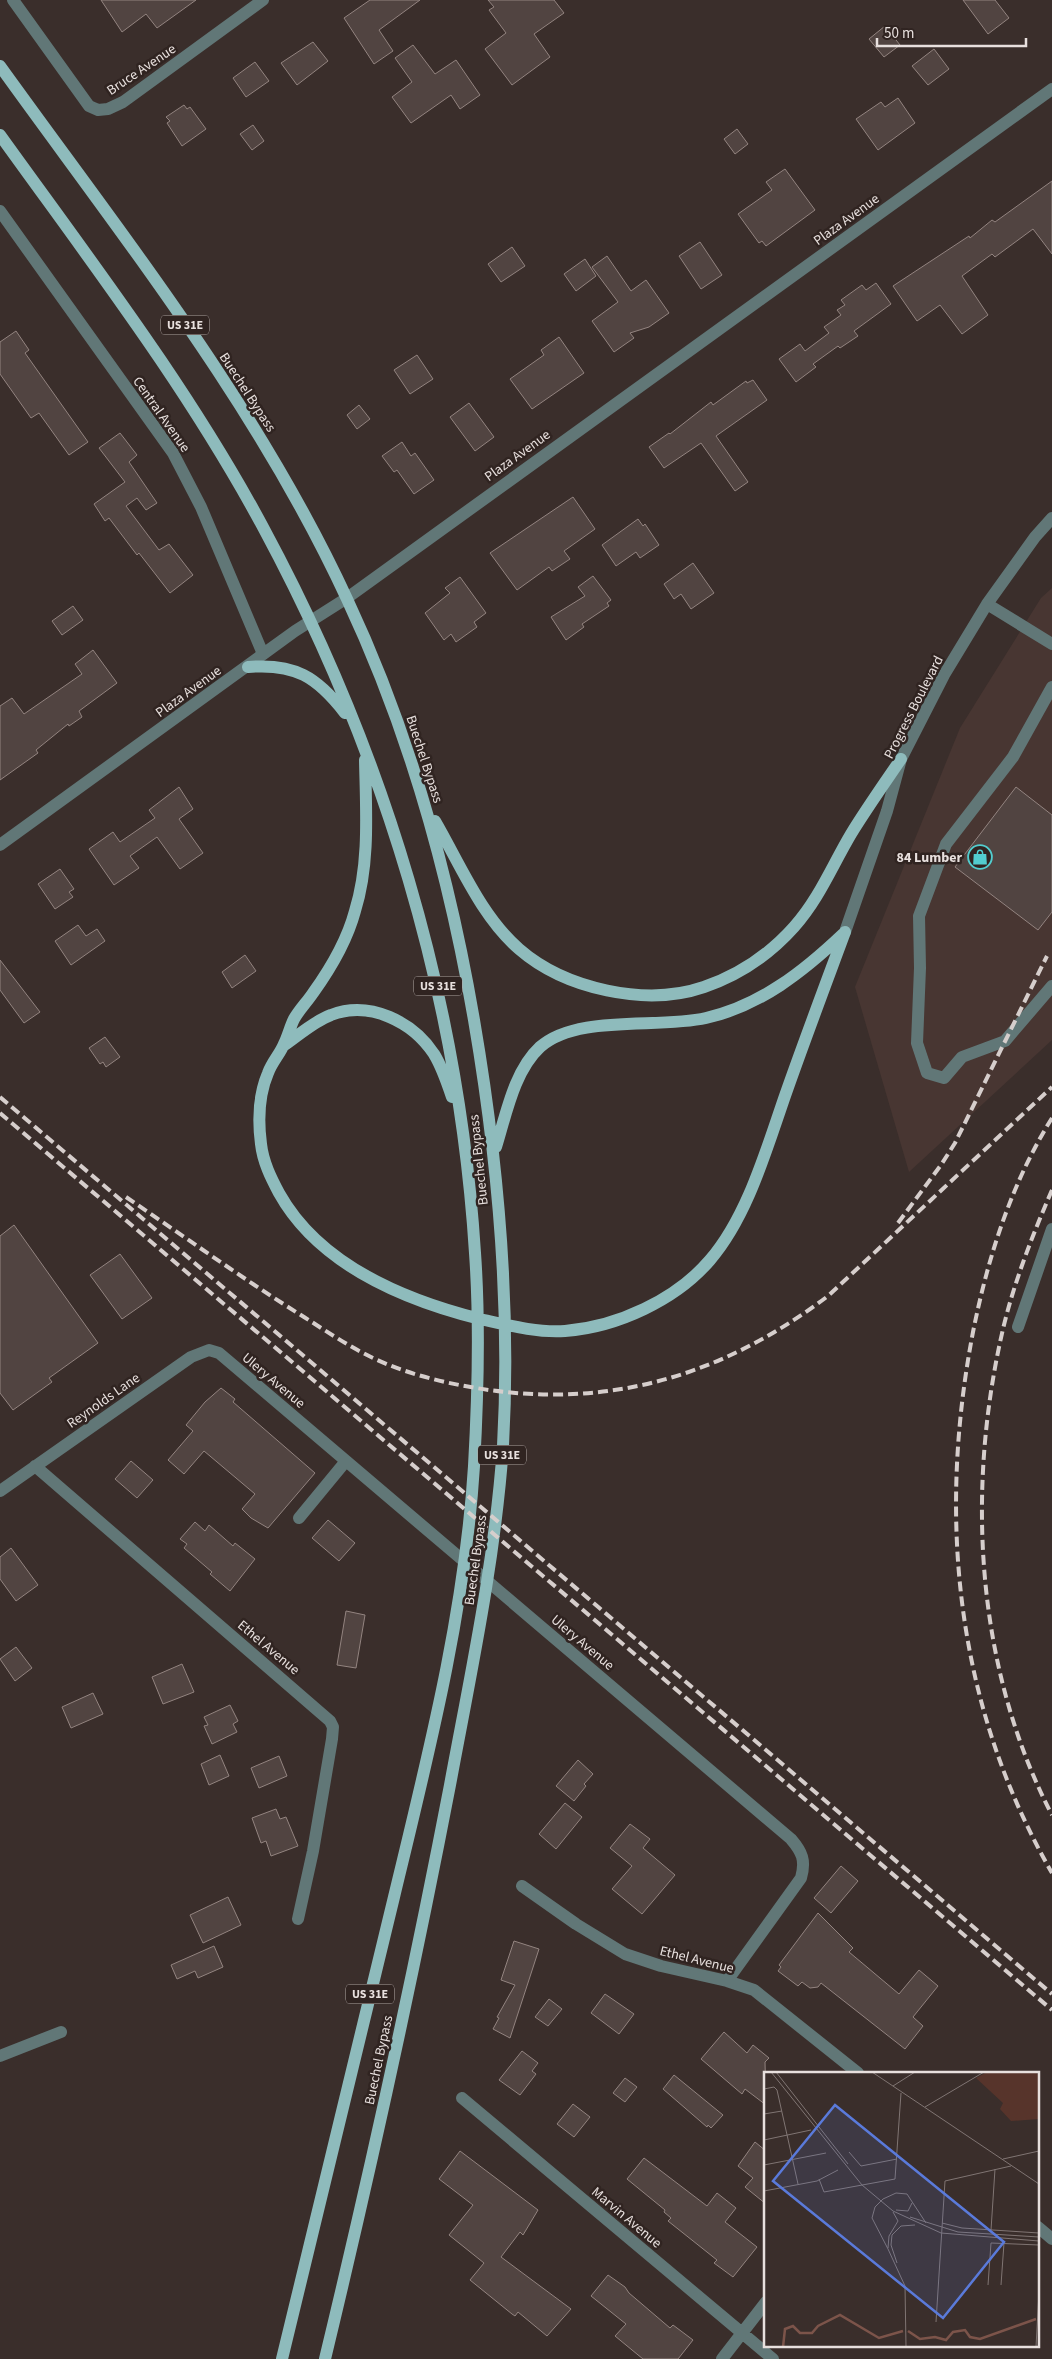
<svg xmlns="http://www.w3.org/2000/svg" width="1052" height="2359" font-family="'Source Sans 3',sans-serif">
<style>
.built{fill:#483632}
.building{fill:#514441;stroke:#938480}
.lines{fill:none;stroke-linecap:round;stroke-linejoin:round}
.minor{stroke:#617777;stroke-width:12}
.major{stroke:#8ebbbc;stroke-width:12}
.rail{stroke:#d6cecc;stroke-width:4;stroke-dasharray:10 5;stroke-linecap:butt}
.labels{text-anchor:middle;stroke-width:5;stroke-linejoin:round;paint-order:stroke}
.shield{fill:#302421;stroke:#b1a8a5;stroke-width:1}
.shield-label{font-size:12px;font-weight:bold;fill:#e8e0de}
.street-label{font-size:14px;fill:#e8e0de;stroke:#302421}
.poi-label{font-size:14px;font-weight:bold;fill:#e8e0de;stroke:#302421;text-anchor:end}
.inset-river{fill:none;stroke:#7c544a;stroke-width:2.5}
.inset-road{fill:none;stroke:#807573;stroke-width:1}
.view{fill:#5a7ada;fill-opacity:0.15;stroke:#5a7ada;stroke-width:2.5}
.inset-edge{fill:none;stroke:#e8e0de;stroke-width:2.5}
</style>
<rect width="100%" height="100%" fill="#3a2e2b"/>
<path class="built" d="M1052,588V1040L909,1172L855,987L960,728L1041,598Z"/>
<path class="building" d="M101,0H196L157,28L146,14L122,32Z
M370,0H420L379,30L393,51L374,64L344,18Z
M488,0H554L564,13L534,34L550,57L512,85L485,49L506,33L489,10L494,7Z
M963,0H995L1009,18L988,34Z
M885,26L900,45L884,57L869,39Z
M313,42L328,61L297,85L281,63Z
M413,45L435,74L456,60L480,95L460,109L451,95L411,123L392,97L412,82L395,58Z
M934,49L949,69L928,85L912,66Z
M255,62L269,81L246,97L233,78Z
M898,98L915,123L878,150L856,119L881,102L885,107Z
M184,105L187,109L190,107L206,129L182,146L167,123L170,121L166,117Z
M253,125L264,141L252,150L240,134Z
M737,129L748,144L735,154L724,139Z
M785,169L815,210L766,246L762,241L759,243L738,214L772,190L766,182Z
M1052,181V254L1033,229L995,257L992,254L962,276L988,315L962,334L940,305L917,321L893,286L969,236L970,238L992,220L995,222Z
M700,242L722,275L701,289L679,256Z
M512,247L525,266L501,282L488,264Z
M607,256L631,291L646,280L669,313L649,327L630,333L634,338L614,352L592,321L618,302L592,267Z
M585,259L596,276L576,291L564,274Z
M876,283L891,304L854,331L858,336L840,348L838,346L813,364L816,367L796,382L779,359L800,344L805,351L829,333L824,327L841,315L837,310L845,305L841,300L862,285L866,290Z
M16,331L29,350L25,353L88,442L69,455L39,413L31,418L0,374V342Z
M559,337L584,373L532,409L510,379L544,355L541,350Z
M417,355L433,379L410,394L394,370Z
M753,380L767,400L716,436L748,482L735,491L701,443L664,468L649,447L669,433L670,434L711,402L713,405L746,381L747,383Z
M469,403L494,437L475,451L450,417Z
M359,405L370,419L357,429L347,415Z
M120,433L137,455L129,462L157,503L146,510L137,498L126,506L159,550L169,544L193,575L170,593L139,553L137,555L109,518L105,521L94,504L125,482L99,448Z
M402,442L411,456L415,453L434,480L414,494L397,470L394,472L382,456Z
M573,497L595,529L564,551L570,559L552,571L549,567L517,590L490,553Z
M638,519L643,526L645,524L659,545L640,558L636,552L616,566L602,545Z
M693,563L714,593L691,609L681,594L674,599L664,584Z
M593,576L611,600L607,603L609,606L582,624L584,627L566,640L551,617L585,596L578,587Z
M460,577L486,613L474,622L477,627L456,642L451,634L444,640L425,613L450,593L445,588Z
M73,606L83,620L62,635L52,621Z
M93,650L117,683L79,711L82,717L69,726L68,724L36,750L38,753L0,780V706L12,698L24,714L82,674L75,664Z
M179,787L193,809L179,819L203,853L180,869L157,837L130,856L139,868L114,885L89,849L113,832L120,842L155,818L149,810Z
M1016,787L1052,815V912L1038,930L955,867Z
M60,869L74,889L69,892L73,897L55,909L38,884Z
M78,925L86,936L97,929L105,941L71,965L55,941Z
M245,955L256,971L232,988L222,972Z
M0,960L40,1012L24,1023L0,990Z
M105,1037L120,1057L106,1067L103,1062L100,1064L89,1048Z
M14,1225L98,1343L49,1378L52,1382L13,1410L0,1393V1236Z
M120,1254L152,1298L122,1319L90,1275Z
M221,1388L235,1399L233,1402L315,1473L268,1528L251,1518L242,1509L255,1494L204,1451L184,1474L168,1460L193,1431L186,1425L205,1402Z
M131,1461L153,1480L137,1498L115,1479Z
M328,1520L355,1543L339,1561L312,1538Z
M195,1522L205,1531L209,1525L233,1546L235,1543L255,1559L230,1591L210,1574L212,1572L184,1548L187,1544L180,1539Z
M11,1548L38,1585L16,1601L0,1579V1557Z
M346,1611L365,1615L356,1668L337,1665Z
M16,1647L32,1668L15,1681L0,1659Z
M182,1664L194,1692L163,1704L152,1677Z
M93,1693L103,1714L71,1728L62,1707Z
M230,1705L238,1721L233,1724L237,1732L212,1744L204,1726L208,1725L204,1717Z
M220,1755L229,1776L209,1785L201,1764Z
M279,1756L287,1776L259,1788L251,1768Z
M578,1760L593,1774L584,1784L586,1786L574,1801L556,1786Z
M565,1803L582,1817L556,1849L539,1834Z
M276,1809L280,1819L286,1817L298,1846L271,1856L266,1841L261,1843L252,1818Z
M630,1824L650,1839L643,1848L675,1875L642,1914L612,1889L632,1866L610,1848Z
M841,1866L858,1881L831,1913L814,1898Z
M228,1897L241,1925L203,1943L190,1915Z
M818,1913L853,1948L849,1952L899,1994L919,1970L938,1986L913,2017L923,2026L905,2049L821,1983L818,1987L810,1988L802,1982L798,1986L778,1971L781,1967L779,1965Z
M514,1941L539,1949L510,2038L493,2029L499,2018L497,2017L515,1985L501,1980Z
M214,1946L223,1967L198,1978L195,1971L177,1979L171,1965Z
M605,1994L634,2014L619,2034L591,2013Z
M549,1999L562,2009L548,2026L535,2017Z
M724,2032L747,2053L753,2045L769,2058L765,2062L766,2105L745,2089L742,2094L701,2059Z
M522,2051L538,2063L532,2071L536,2074L520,2095L499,2080Z
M674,2075L723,2115L711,2128L708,2125L707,2127L663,2089Z
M625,2078L637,2087L625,2102L613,2093Z
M573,2104L590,2117L574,2137L557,2124Z
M755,2142L766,2151V2204L745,2187L753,2178L738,2166Z
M460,2151L538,2210L523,2235L520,2232L501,2257L571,2309L547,2336L518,2312L515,2316L512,2314L470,2280L484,2263L449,2235L473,2205L439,2179Z
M644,2158L707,2206L717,2193L736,2208L725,2222L757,2247L733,2277L714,2263L717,2260L668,2221L671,2218L664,2212L665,2210L627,2179Z
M608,2275L625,2287L629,2293L670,2328L673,2325L693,2340L678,2359H643L615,2336L626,2324L591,2296Z"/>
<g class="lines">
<path class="minor" d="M13,0L89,106L98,110L108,109L123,102L263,0
M0,211L173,453L201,507L263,654
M987,604L1052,644
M1052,687L1013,757L946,844L919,916L920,968L917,1043L927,1073L944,1078L962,1057L1005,1041L1052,986
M0,845L295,631L347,598L1052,89
M845,932L887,811L901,759L944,675L987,604L1035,537L1052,518
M1018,1327L1052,1229
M35,1466L330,1721L333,1727L332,1739L313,1851L298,1919
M0,1491L191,1357L209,1350L219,1353L791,1839C802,1852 806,1860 801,1878L727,1981
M299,1518L346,1461
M522,1886L576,1924L625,1954L661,1966L727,1981L754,1990L858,2073
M0,2056L61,2032
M462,2098L773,2359
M1038,2227L1052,2239
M722,2359L766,2302"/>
<path class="major" d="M0,66C123,237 258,406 347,599C410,733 449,874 474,1020C498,1160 511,1303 503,1446C495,1561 471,1672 450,1785C413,1977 371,2168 325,2359
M0,135C92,263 189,389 264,529C384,752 459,999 475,1253C480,1323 478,1396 474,1466C465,1612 428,1756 394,1897C356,2051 319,2205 282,2359
M248,667C295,663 317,677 345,713
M365,760C366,810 370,863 355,911C347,941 331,968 313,993C307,1002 299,1010 294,1019C290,1027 288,1036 284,1044C280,1054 272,1062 268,1073C259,1094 258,1121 261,1144C263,1162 271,1178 279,1193C319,1265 404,1300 480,1319C507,1325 537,1333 565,1331C617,1327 676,1300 710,1260C748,1216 767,1147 786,1093C805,1039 825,986 845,932
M435,821C460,864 481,916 519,949C565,989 646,1007 704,987C739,975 769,955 794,927C819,899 832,866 851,834C867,808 884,784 901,759
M283,1046C298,1036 314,1021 331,1015C370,1000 413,1022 434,1054C442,1067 447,1082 452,1097
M496,1147C506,1115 514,1071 540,1047C577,1014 657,1029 706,1018C760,1006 804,971 843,934"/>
<path class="rail" d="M0,1097L1052,1994
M0,1113L1052,2010
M1052,1118C1011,1184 988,1257 973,1332C937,1519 956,1706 1052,1873
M1052,1190C1033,1234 1014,1282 1003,1329C966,1488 975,1667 1052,1815
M126,1197C185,1237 243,1279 304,1317C326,1331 348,1346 371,1357C404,1373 440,1382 476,1388C608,1410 722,1376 828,1296L1052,1087
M898,1223L941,1165L955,1143L1047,956"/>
</g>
<defs>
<g id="shop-ring" transform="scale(1.25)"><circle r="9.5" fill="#302421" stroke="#52cdcf" stroke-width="1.5"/><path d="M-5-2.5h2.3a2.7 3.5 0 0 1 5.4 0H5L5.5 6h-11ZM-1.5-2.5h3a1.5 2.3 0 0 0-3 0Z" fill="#52cdcf"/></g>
</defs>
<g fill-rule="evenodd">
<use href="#shop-ring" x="980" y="857"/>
</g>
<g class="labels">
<g class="shield">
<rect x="161" y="315.5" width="48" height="19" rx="4"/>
<rect x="414" y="976.5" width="48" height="19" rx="4"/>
<rect x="478" y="1445.5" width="48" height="19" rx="4"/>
<rect x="346" y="1984.5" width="48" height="19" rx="4"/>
</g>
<g class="shield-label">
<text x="185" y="329">US 31E</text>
<text x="438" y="990">US 31E</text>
<text x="502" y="1459">US 31E</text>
<text x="370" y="1998">US 31E</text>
</g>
<g class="street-label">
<text transform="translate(141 69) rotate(-34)" y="5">Bruce Avenue</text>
<text transform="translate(846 219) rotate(-36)" y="5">Plaza Avenue</text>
<text transform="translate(248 392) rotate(57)" y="5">Buechel Bypass</text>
<text transform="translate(162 414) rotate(55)" y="5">Central Avenue</text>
<text transform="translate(517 455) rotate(-36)" y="5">Plaza Avenue</text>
<text transform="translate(188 691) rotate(-36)" y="5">Plaza Avenue</text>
<text transform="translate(913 707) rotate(-63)" y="5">Progress Boulevard</text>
<text transform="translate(425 759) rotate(72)" y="5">Buechel Bypass</text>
<text transform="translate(478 1160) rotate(-96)" y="5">Buechel Bypass</text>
<text transform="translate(274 1380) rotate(40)" y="5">Ulery Avenue</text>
<text transform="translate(103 1400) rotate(-35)" y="5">Reynolds Lane</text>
<text transform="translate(475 1560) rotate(-82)" y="5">Buechel Bypass</text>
<text transform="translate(583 1642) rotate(40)" y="5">Ulery Avenue</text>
<text transform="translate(269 1647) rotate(40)" y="5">Ethel Avenue</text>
<text transform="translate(697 1959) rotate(14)" y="5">Ethel Avenue</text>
<text transform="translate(378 2060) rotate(-78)" y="5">Buechel Bypass</text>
<text transform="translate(627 2217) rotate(40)" y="5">Marvin Avenue</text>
</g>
<g class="poi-label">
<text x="962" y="862">84 Lumber</text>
</g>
</g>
<g transform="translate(764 2072)">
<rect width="275" height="275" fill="#3a2e2b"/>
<path d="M223,0H272L275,4V47L247,49L236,37L239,31L212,6Z" fill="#57342b"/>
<path class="inset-river" d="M144,259L156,267L171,265L182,268L189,260L201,258L206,265L216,267L272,247M19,275L21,257L29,254L36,261H48L54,254L76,243L115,266L139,259"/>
<path class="inset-road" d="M7,0L98,113L129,139L177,161L275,169M12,0L84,92M108,0L275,112M129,14L151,0M0,17L10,15L13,18L34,112M161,35L220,0M0,42L18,39M0,68L47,58M85,80L97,94L133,87M239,87L275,79M0,93L62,81M55,107L60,120L131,107L137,21M0,119L53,109L74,98M132,138L144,139L148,131M146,145L194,160L275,165M178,151L198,156L275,161M227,158L231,97M124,176L125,164L134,149L129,140M124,177L141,214L142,275M124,177L108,146L111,135L119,127L132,121L143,122L162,151M133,191L127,173L128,163L137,154L151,153M224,213L227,171L275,173M237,213L240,171M172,250L181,109L247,94M272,275L275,220"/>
<path class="view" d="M71,33L240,170L179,246L9,109Z"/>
<rect width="275" height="275" class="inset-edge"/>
</g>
<path d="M877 38v8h149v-8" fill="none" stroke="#e8e0de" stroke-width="2.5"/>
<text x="884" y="38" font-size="15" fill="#e8e0de" stroke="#302421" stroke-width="4" paint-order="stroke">50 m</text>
</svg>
